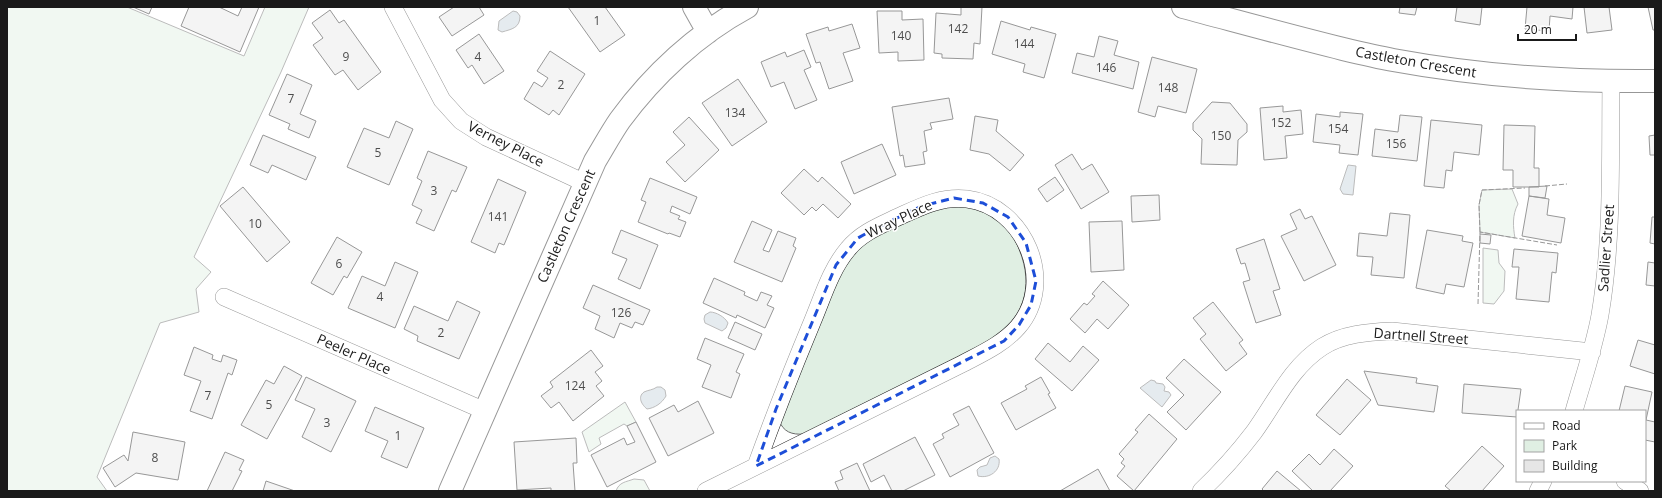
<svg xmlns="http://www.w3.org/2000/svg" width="1662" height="498" font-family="'Open Sans',sans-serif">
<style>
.green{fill:#e0efe3;stroke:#6a6a6a}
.water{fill:#c6d2dc;stroke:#6a6a6a}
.building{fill:#e6e6e6;stroke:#1a1a1a}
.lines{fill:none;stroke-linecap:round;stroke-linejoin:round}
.street-casing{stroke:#1a1a1a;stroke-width:18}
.secondary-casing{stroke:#1a1a1a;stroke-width:24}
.street{stroke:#fff;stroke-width:17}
.secondary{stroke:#fff;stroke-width:22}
.fence{stroke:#1a1a1a;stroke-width:1;stroke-dasharray:5 2;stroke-linecap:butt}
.marked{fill:none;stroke:#1d4ed8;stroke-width:3;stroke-dasharray:8 5;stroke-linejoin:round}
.labels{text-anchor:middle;stroke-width:3;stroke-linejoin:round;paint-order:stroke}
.number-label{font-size:12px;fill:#4d4d4d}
.street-label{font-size:14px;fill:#1a1a1a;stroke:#fff}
</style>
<rect width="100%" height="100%" fill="#fff"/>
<path class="green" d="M7,7H127L244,56L265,7H309L281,72L194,257L211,272L196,289L199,312L160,323L97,477L107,491H7Z
M1512,189L1518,204C1512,215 1513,227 1515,238L1480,232L1479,205L1482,190Z
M960,205C973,208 984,211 995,218C1006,224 1015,238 1019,249C1035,288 1023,320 988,342L804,434C792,435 783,432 779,420L840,270L866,241L930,208Z
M1483,248L1498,250L1499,263L1505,271L1504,291L1494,304L1483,303Z
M625,402L636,422L627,426L624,424L599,438L601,444L589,452L582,432Z
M634,479L644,480L650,491H616C619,482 626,482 634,479Z"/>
<path class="water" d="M513,11L517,12L520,16C520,28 512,29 502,32L498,30L499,21Z
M1348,165L1356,166L1353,195L1343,194L1340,189Z
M710,312C716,312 725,317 728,323L726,328L722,331L705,323L704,319L705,315Z
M1151,380L1155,381L1156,383L1163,384L1165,387L1164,391L1169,392L1171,395L1162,407L1140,388Z
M657,387H661L665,390L666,396C662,403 655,408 647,409C642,405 637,397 644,392C648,390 653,390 657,387Z
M995,456L999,459C1001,471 989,479 978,476L977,470L980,467L987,465L990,458Z"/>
<path class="building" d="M133,7H152L149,14Z
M189,7H219L238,16L242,7H259L240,52L181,26Z
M454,7H479L484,15L452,36L439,17Z
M568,7H605L625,35L600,52Z
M961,7H982L980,44L974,43L973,59L942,58V54L934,53L936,13L961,15Z
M1400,7H1417L1415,15L1399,13Z
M1457,7H1482L1480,25L1455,21Z
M1527,7H1573L1572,19L1550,16L1549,31L1525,29Z
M1584,7H1609L1612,30L1587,33Z
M1648,7H1655V30H1653Z
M330,10L339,23L344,20L381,72L358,90L343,70L335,75L313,45L323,38L312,23Z
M877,11H902V20L923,19L924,60L898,61V52L879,53Z
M1001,21L1030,30L1031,27L1056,34L1044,78L1023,72L1025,64L992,54Z
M852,24L860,48L843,53L853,81L829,89L820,62L816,63L806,34L828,27L829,31Z
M479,34L504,71L484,84L472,65L468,68L456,50Z
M1099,36L1118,41L1114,55L1139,62L1133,89L1072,73L1077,53L1094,57Z
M804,50L811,67L804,70L817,100L795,109L784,82L771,87L761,62L785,52L787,57Z
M550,51L585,74L559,115L553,110L549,115L524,99L534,82L542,87L548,78L537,71Z
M1152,57L1197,69L1186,113L1158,106L1155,117L1138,112Z
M287,74L312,85L300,114L316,121L309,138L288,129L290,124L269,115Z
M738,79L767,122L732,146L702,103Z
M949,98L953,119L930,123L932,129L924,131L927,151L923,152L925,164L905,167L903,155L900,156L892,107Z
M1212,102L1230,103L1247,124V132L1238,140L1237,165L1201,164L1202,139L1193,130V123Z
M1283,106V112L1301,110L1303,134L1285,136L1287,158L1264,160L1260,108Z
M1340,112L1363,114L1358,155L1339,153L1340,145L1313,142L1316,114L1340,117Z
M1400,115L1422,117L1417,161L1372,156L1375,129L1398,132Z
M975,116L998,120L996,131L1024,155L1010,171L989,154L970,150Z
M689,117L719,150L685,182L666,162L685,145L673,132Z
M1431,120L1482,125L1479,155L1454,152L1452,171L1446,170L1444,188L1424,186Z
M396,121L413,129L389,185L347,167L364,128L389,138Z
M1504,125L1535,126L1534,168H1539V187H1513V170H1503Z
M263,135L316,157L306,180L272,165L268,173L250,165Z
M1655,135V155H1650L1649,136Z
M882,144L896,175L854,194L841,162Z
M428,151L467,167L456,192L452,190L434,231L416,223L422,210L412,205L422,181L417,178Z
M1072,154L1082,170L1092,164L1109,192L1081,209L1055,165Z
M804,169L818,182L822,177L851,204L838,218L823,204L816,211L812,207L804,215L781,193Z
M1055,177L1064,190L1047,202L1038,189Z
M650,178L697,197L690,214L672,206L670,212L680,216L678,219L686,222L680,237L669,233L668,234L638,222L646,202L641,200Z
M498,179L526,192L504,245L499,243L495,253L471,242Z
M1547,186L1545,198L1529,196V187Z
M243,187L290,242L267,262L220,206Z
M1159,195L1160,220L1132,222L1131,196Z
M1529,196L1549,199L1547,215L1565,218L1561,243L1522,236Z
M1300,209L1305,219L1312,216L1336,265L1304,281L1281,236L1297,229L1290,214Z
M1390,213L1410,215L1404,278L1371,275L1373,257L1357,256L1359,233L1387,236Z
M1652,217H1655V244L1650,243Z
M752,221L772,230L763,250L769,252L778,231L796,238L793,246L796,248L782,282L734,262Z
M1122,221L1124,270L1091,272L1089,222Z
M621,230L658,245L640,289L618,279L627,259L612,253Z
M1427,230L1463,236L1462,241L1473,243L1464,287L1446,284L1444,294L1416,288Z
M1480,234L1491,235L1490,244L1480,243Z
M337,237L362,252L347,278L344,276L333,295L311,283Z
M1264,239L1280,289L1273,291L1281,315L1256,323L1243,282L1250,280L1245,263L1241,264L1236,249Z
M1514,249L1558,253L1556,273L1552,272L1549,302L1516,299L1519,267H1512Z
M395,262L418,272L395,328L348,308L362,276L385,286Z
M1648,262L1655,263V286L1646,285Z
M714,278L745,292L744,295L757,301L761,292L772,296L767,305L774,308L765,328L737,315L736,318L703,303Z
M1103,281L1129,305L1108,329L1097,319L1085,333L1070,319L1084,303L1087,305L1095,296L1092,294Z
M593,285L650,310L643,325L635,322L632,328L620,323L614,338L595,329L600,316L583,308Z
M457,301L480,312L459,359L417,341L418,336L404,329L414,306L448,321Z
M1213,302L1243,340L1239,343L1247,354L1226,371L1200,339L1206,334L1193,318Z
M735,322L762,334L755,350L728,338Z
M705,338L744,354L736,372L740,374L731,398L702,387L711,365L697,359Z
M1638,340L1655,345V374L1630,366Z
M1048,343L1070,362L1083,346L1099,360L1072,391L1035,359Z
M194,347L213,355L212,359L221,362L223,355L237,360L232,375L228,373L212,419L190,411L201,381L184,375Z
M591,350L603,366L595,372L602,381L596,386L604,396L573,421L559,402L551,408L541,396L553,387L550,382Z
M1184,359L1221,392L1186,430L1167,412L1184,395L1166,378Z
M284,366L302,376L267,439L241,425L266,380L274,384Z
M1364,371L1417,378L1416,383L1438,386L1434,412L1378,405Z
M306,377L356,401L331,452L302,437L315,409L295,400Z
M1041,377L1050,393L1048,394L1056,408L1016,430L1001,403L1027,389L1025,386Z
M1347,379L1371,400L1340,435L1316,415Z
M1464,384L1521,389L1517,417L1462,413Z
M1625,386L1652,392L1646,420L1655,422V442L1645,440V411H1619Z
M698,401L714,433L668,456L649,418L674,405L678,412Z
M969,406L994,453L950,477L933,444L944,438L942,434L959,425L953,414Z
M375,407L424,428L407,468L381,457L388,441L365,431Z
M1149,414L1177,439L1134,491L1117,476L1125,466L1121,463L1124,459L1119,454L1138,432L1135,430Z
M636,422L656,462L607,487L591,455L624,438L627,445L635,442L627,426Z
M133,432L185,442L178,480L136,473L115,487L103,468L124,455L128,461Z
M915,437L935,475L903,491H892L884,475L871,482L863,464Z
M576,438L577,463H573L575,491H551V488L517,490L514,442Z
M1482,446L1504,466L1482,491H1451L1445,486Z
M1334,449L1353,466L1330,491H1313L1292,471L1309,454L1320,465Z
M225,452L244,460L239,470L242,471L232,491H207Z
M857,463L870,491H839L835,482L843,479L840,471Z
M1098,469L1110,491H1060Z
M1277,471L1301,491H1264L1262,489Z
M266,481L295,491H263Z"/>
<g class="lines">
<g class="street-casing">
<path id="street" d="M393,7L442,100L461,121L486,137L585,183
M224,297L485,411
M1574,411C1583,379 1594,348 1600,315C1613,238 1610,159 1611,82
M1625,481L1640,491
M706,491L964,363C983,353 1003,344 1018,327C1057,282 1024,206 967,199C941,196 920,207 898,217C879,226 861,233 848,249C831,269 823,296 813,320C793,368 774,416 756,466
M1201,491C1220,473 1238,453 1254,432C1275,403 1291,367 1322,347C1342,334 1368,332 1392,331L1592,352
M1538,491L1543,481"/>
</g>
<g class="secondary-casing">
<path id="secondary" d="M694,7L708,32
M1183,7C1236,21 1290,36 1343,49C1360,53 1377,57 1393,60C1480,76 1567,82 1655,81
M450,491L595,161C603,148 611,133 620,120C653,75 697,34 747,7"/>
</g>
<use href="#street" class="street"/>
<use href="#secondary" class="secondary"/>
<path class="fence" d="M1545,186L1567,184
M1480,232L1479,205L1482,190L1525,188
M1478,304L1480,232L1557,245"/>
</g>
<path d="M0 0H1662V498H0ZM954,198L983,203L1008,217L1026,243L1036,281L1031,305L1019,325L1004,341L756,466L776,409L836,265L858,238L874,229L922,206Z" fill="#fff" fill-opacity=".55" fill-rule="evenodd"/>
<path class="marked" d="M954,198L983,203L1008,217L1026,243L1036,281L1031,305L1019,325L1004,341L756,466L776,409L836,265L858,238L874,229L922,206Z"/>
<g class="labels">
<g class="number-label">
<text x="597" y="25">1</text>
<text x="958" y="33">142</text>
<text x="901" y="40">140</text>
<text x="1024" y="48">144</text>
<text x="346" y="61">9</text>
<text x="478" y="61">4</text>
<text x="1106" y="72">146</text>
<text x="561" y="89">2</text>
<text x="1168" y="92">148</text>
<text x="291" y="103">7</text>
<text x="735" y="117">134</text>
<text x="1281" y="127">152</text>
<text x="1338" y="133">154</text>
<text x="1221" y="140">150</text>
<text x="1396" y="148">156</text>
<text x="378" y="157">5</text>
<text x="434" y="195">3</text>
<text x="498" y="221">141</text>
<text x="255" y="228">10</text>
<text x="339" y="268">6</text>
<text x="380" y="301">4</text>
<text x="621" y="317">126</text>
<text x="441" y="337">2</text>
<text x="575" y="390">124</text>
<text x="208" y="400">7</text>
<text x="269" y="409">5</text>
<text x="327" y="427">3</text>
<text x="398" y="440">1</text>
<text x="155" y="462">8</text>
</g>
<g class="street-label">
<text transform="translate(1416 62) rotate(10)" y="5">Castleton Crescent</text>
<text transform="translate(506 144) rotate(27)" y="5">Verney Place</text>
<text transform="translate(899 219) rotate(-25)" y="5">Wray Place</text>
<text transform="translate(566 226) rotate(-66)" y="5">Castleton Crescent</text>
<text transform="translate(1606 248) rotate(-86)" y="5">Sadlier Street</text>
<text transform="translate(1421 336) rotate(4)" y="5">Dartnell Street</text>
<text transform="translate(354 354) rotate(24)" y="5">Peeler Place</text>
</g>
</g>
<rect width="1662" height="498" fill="none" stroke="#1a1a1a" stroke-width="16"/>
<rect x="1516" y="410" width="130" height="72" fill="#ffffff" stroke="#a3a3a3"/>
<rect x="1524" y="423" width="20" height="6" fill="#ffffff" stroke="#a3a3a3"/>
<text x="1552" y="430" font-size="12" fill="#1a1a1a">Road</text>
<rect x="1524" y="440" width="20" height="12" fill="#e0efe3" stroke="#a3a3a3"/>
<text x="1552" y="450" font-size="12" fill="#1a1a1a">Park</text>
<rect x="1524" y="460" width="20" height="12" fill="#e6e6e6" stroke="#a3a3a3"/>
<text x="1552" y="470" font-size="12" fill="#1a1a1a">Building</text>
<path d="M1518 34v6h58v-6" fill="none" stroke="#1a1a1a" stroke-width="2"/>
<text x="1524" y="34" font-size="12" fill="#1a1a1a" stroke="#ffffff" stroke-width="3" paint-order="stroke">20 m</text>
</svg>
